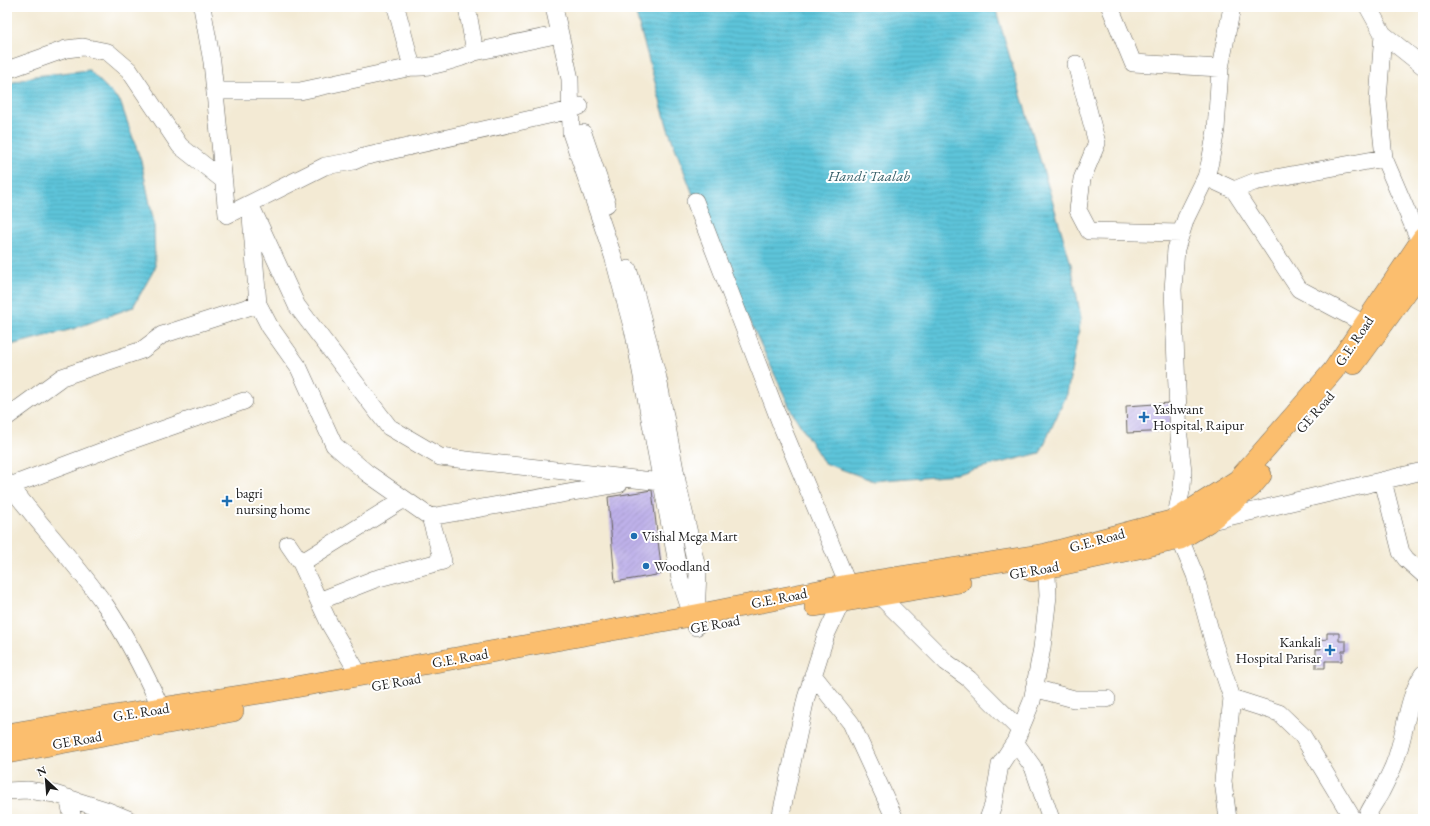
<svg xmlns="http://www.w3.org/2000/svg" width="1430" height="826" font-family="'EB Garamond',serif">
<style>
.water{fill:url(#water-rules);stroke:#3c707b}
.building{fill:url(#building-hatch)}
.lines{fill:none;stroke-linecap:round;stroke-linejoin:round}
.minor-casing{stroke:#67645c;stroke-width:18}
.major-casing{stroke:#67645c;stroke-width:22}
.minor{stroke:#fff;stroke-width:17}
.major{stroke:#fbbe6e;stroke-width:21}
.poi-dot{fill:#1f6fb2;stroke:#fff;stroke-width:1.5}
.labels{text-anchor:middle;stroke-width:4;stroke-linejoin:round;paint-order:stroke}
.street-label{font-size:14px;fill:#1c1c1c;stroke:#fff}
.poi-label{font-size:14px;fill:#1c1c1c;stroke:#fff;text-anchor:start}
.water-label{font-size:15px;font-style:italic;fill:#365f68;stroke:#fff}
</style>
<defs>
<pattern id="water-rules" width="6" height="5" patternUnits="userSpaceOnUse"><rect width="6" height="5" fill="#5dc4da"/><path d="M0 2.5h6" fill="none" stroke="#50a8ba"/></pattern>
<pattern id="building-hatch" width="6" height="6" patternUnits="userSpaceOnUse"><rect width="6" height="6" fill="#beb1e9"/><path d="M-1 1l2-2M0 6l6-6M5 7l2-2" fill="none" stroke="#a398c7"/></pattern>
</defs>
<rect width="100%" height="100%" fill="#fff"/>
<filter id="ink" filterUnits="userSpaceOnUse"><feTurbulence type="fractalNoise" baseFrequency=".025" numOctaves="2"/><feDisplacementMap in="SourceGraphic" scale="8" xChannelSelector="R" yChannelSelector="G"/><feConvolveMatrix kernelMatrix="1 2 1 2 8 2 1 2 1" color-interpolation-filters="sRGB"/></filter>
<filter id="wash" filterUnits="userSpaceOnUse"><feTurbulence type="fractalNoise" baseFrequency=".012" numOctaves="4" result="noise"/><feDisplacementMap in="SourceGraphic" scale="16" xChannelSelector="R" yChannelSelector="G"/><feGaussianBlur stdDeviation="0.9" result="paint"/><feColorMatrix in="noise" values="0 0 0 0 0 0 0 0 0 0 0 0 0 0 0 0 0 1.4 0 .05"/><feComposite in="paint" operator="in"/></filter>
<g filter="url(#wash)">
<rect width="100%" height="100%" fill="#f3ead4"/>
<path class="water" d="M634,7H995L1071,264L1081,319L1067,394L1040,453L956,474L874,481L824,463L792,412L700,213L668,129Z
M89,70L120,101L141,161L154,223L155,268L133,307L73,329L7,346V84L35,76Z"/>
<g id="blocks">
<path class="building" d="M1170,403L1171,431L1127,433L1126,406Z
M652,490L662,574L615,582L608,497Z
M1327,633H1339V641H1346V651H1342V661H1325V668H1316V649H1321V640L1327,639Z"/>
</g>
</g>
<g filter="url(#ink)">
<use href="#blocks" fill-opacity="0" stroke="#67645c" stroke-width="1"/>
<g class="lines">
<g class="minor-casing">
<path id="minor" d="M202,7L212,62L227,215L325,166L354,161L363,157L571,110L580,106
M396,7L412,67
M467,7L475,52
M554,7L570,79L571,133L613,256L634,334L680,579L696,627
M1110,7L1133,63L1220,68
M1368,7L1383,34L1423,66
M1383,34L1378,100L1384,158L1420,242
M1076,64L1097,143L1082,179L1078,210L1089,231L1181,233
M7,70L66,49L83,47L108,52L129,70L180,146L223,180
M215,91H300L412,67C428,69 459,59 475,52L560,34
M583,133L607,204
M1206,177L1234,190L1299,289L1365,324
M1234,190L1254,182L1384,158
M695,201L782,427L848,585L842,601L826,635L806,698L780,819
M250,204L297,306L389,427L440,457L661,482L672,485
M628,269L636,295L658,378L678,486L698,572L696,615
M258,304L270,327L299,368L334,445L367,473L430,517L619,484
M7,417L62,377L142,350L162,335L258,304L251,216
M1383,481L1401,552L1406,559L1423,574
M7,482C39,524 76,563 106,606C128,639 145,673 161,708
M10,486L124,443L244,401
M1211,521L1423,471
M288,544L301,563L330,625L360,676
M301,563L404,499
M879,595L946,662L969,679L1020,730
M319,601L375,579L443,561L430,517
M813,675L851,723L895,819
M1034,688L1074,699H1107
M1232,698L1279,713L1302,735L1353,819
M1015,742L1033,767L1051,819
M7,791L27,790L55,794L106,810L128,819
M68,798L73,819
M988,819L993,805L1000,765L1015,742L1032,701L1042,648L1048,596L1046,556
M1228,819L1223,781L1232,698L1213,641L1195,575L1180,539L1175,520L1182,487L1183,471L1179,437L1173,290L1176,249L1186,218L1206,177L1210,162L1216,130L1220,68L1232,7
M1366,819C1369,809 1376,801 1381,792C1385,784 1389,776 1393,767C1406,737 1405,702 1423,674"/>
</g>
<g class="major-casing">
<path id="major" d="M1354,364L1423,269
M1032,571L1180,539L1208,522L1251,487L1261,475
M815,606L960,582
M7,734L161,708L273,691L696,615L848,585L1046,554L1175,520L1238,480L1333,371L1423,238
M7,753L233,711"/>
</g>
<use href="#minor" class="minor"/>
<use href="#major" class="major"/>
</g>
</g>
<g class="poi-dot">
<path d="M1142 411h4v4h4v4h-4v4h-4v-4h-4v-4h4z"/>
<path d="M225 495h4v4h4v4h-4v4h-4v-4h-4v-4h4z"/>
<circle cx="634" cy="536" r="4"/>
<circle cx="646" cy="566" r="4"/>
<path d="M1328 644h4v4h4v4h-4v4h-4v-4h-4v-4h4z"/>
</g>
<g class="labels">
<g class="street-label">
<text transform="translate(1354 341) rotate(-56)" y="5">G.E. Road</text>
<text transform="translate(1315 412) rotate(-49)" y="5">GE Road</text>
<text transform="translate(1097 540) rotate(-15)" y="5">G.E. Road</text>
<text transform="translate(1034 570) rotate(-10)" y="5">GE Road</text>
<text transform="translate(779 598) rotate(-11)" y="5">G.E. Road</text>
<text transform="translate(715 624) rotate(-10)" y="5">GE Road</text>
<text transform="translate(460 658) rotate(-10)" y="5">G.E. Road</text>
<text transform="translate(396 682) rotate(-10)" y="5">GE Road</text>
<text transform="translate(141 712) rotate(-9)" y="5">G.E. Road</text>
<text transform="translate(77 740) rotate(-10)" y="5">GE Road</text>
</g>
<g class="poi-label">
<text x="1153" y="414">Yashwant<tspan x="1153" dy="16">Hospital, Raipur</tspan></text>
<text x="236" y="498">bagri<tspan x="236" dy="16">nursing home</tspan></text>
<text x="642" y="541">Vishal Mega Mart</text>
<text x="654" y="571">Woodland</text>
<text x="1321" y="647" text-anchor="end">Kankali<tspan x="1321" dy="16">Hospital Parisar</tspan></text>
</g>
<g class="water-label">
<text x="869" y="181">Handi Taalab</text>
</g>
</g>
<rect width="1430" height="826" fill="none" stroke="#fff" stroke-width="24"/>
<g transform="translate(46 780) rotate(334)" stroke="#ffffff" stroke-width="3" paint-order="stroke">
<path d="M0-3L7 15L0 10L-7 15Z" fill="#1c1c1c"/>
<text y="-6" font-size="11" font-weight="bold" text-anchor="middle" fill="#1c1c1c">N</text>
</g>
</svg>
